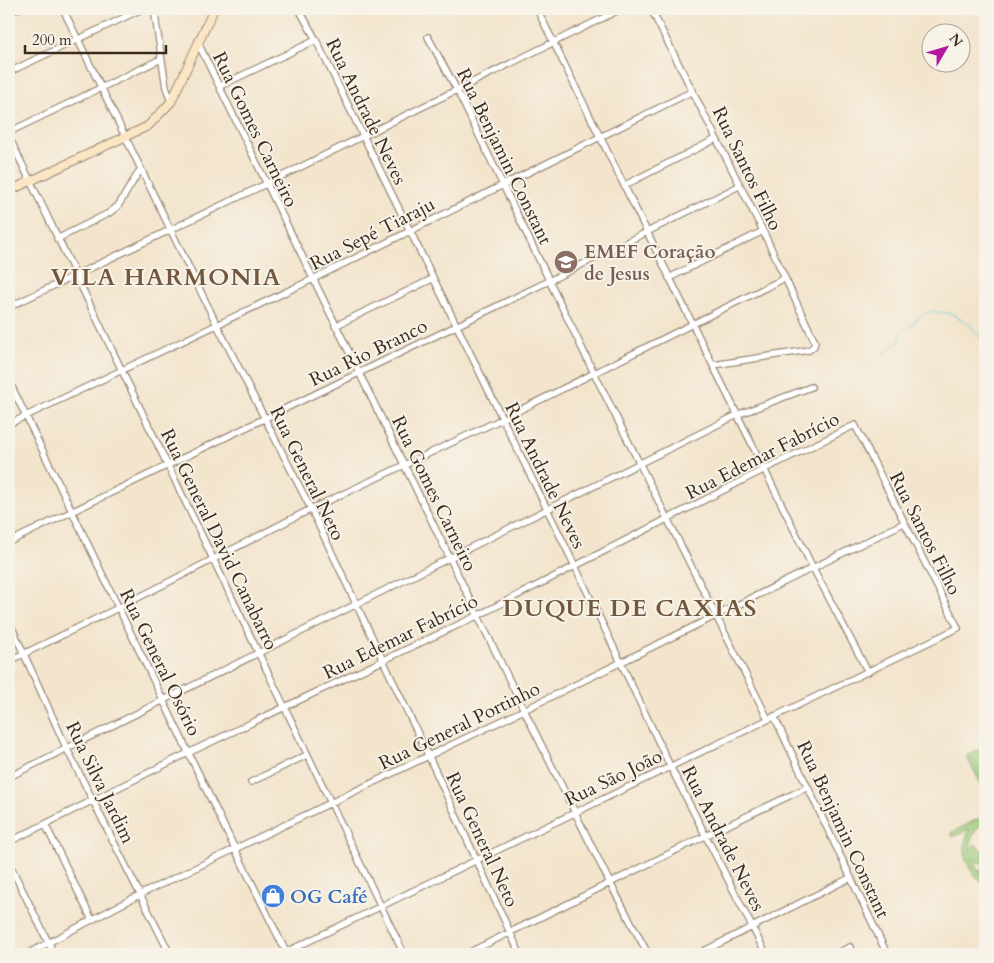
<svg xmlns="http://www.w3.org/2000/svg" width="994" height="963" font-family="Cardo,serif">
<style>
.garden{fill:#9bcb7a;stroke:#6b7a4c}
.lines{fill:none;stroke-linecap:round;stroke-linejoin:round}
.stream{stroke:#5dc9d4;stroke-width:1}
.street-casing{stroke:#978775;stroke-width:8}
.secondary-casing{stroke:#978775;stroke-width:10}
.street{stroke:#fff;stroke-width:5.5}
.secondary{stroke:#fbe6c4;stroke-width:8}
.labels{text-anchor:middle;stroke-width:4;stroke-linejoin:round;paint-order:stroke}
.street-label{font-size:19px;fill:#3b2a1e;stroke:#f7f3e8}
.education-label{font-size:19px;font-weight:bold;fill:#785e54;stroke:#f7f3e8;text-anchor:start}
.shop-label{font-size:19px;font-weight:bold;fill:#366cbe;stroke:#f7f3e8;text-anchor:start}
.district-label{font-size:24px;font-weight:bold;letter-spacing:1px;fill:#73573f;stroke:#f7f3e8}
</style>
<rect width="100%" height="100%" fill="#f7f3e8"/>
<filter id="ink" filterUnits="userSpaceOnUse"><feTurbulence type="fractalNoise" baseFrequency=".02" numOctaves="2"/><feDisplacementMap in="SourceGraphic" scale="10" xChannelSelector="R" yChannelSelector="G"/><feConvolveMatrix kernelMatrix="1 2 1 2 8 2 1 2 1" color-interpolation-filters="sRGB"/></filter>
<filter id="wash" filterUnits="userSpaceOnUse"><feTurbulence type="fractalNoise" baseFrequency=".0096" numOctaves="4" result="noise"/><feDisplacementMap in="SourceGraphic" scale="20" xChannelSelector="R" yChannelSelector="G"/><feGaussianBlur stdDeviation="1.12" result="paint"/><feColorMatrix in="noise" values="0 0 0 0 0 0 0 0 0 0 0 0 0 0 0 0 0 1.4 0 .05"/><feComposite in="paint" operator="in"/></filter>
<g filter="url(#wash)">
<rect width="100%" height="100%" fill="#f3e4cc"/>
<path class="garden" d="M985,746V791L966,756Z
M985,815V821C975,828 970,838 970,851L975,844L981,850L983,849L985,853L983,854L985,863H978L971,858L978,871L985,868V870L980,873L985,876V883C964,871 961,850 969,829L953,837L951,833Z"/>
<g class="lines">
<path class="stream" d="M883,354L898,343L903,331L913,324L918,318L931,311L952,314L969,324L982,339L985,349"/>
</g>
</g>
<g filter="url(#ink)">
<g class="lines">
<g class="street-casing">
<path id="street" d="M63,9L217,325L311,509L429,757L520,954
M154,9L166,87L171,102
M299,9L316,40L575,566L670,766L766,954
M537,9L813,568L868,672
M651,9L763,231L815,342L814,346L809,350L713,365
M9,13L17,9
M428,37L457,90L594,373L768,719
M198,43L524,710L610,883L648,954
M9,72L142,9
M220,86L316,40
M9,132L161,59
M9,137L404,954
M625,185L716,139
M57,239L109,213L118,206L140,170
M669,278L763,231
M9,307L266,184L621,9
M335,326L432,279
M9,381L235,849L287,954
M9,424L313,279L693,91
M9,542L549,281L739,186
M9,621L67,749L170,954
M9,661L118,608L311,509L502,419L785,278
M774,716L887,954
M9,777L737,415L811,387
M251,782L307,755
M45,824L92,920
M9,842L188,753L479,615L765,469L855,425L958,628L282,954
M9,863L54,954
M27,954L141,894L524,710L904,523
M466,954L705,836L808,787
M698,954L850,878
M835,954L850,947"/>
</g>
<g class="secondary-casing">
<path id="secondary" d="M9,191L148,126L171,102L214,9"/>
</g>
<use href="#street" class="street"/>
<use href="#secondary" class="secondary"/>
</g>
</g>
<defs>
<g id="school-disc" transform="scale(1.25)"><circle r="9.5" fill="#8d6e63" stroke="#f7f3e8"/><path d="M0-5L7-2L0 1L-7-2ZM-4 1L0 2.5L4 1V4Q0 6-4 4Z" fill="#fff"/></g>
<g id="shop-disc" transform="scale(1.25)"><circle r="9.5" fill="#3f7fe0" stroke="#f7f3e8"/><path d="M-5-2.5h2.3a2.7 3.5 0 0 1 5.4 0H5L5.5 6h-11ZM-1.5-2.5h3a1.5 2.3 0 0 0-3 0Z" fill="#fff"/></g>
</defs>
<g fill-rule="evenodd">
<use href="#school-disc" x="566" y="262"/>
<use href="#shop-disc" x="273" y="896"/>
</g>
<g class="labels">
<g class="street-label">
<text transform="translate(367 111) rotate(64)" y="7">Rua Andrade Neves</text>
<text transform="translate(256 129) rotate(64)" y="7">Rua Gomes Carneiro</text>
<text transform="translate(505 156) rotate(64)" y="7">Rua Benjamin Constant</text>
<text transform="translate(748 168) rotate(64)" y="7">Rua Santos Filho</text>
<text transform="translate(372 233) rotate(-27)" y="7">Rua Sepé Tiaraju</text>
<text transform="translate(368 352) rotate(-26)" y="7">Rua Rio Branco</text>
<text transform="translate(762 455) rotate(-27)" y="7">Rua Edemar Fabrício</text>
<text transform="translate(308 473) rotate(64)" y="7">Rua General Neto</text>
<text transform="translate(546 475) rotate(64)" y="7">Rua Andrade Neves</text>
<text transform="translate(435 493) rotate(64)" y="7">Rua Gomes Carneiro</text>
<text transform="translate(926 533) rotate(63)" y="7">Rua Santos Filho</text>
<text transform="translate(220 539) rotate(64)" y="7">Rua General David Canabarro</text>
<text transform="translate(400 636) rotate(-26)" y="7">Rua Edemar Fabrício</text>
<text transform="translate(161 662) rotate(64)" y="7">Rua General Osório</text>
<text transform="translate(459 725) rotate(-26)" y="7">Rua General Portinho</text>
<text transform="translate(613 777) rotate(-26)" y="7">Rua São João</text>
<text transform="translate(101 782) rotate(64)" y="7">Rua Silva Jardim</text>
<text transform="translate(844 829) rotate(65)" y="7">Rua Benjamin Constant</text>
<text transform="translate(724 838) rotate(63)" y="7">Rua Andrade Neves</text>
<text transform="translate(483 839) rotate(65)" y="7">Rua General Neto</text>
</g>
<g class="education-label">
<text x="584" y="258">EMEF Coração<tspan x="584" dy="22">de Jesus</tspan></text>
</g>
<g class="shop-label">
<text x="290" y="903">OG Café</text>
</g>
<g class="district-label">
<text x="166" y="285">VILA HARMONIA</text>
<text x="630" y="616">DUQUE DE CAXIAS</text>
</g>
</g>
<rect width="994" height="963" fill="none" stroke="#f7f3e8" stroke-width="30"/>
<g transform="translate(946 48) rotate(52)"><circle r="24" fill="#f7f3e8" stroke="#aca397"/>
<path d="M0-4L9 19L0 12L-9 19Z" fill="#b5179e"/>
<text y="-8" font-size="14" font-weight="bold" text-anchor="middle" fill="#3b2a1e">N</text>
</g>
<path d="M25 45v8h141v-8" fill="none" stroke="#3b2a1e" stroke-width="2.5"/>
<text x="32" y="45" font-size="15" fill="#3b2a1e" stroke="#f7f3e8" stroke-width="4" paint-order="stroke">200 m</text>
</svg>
